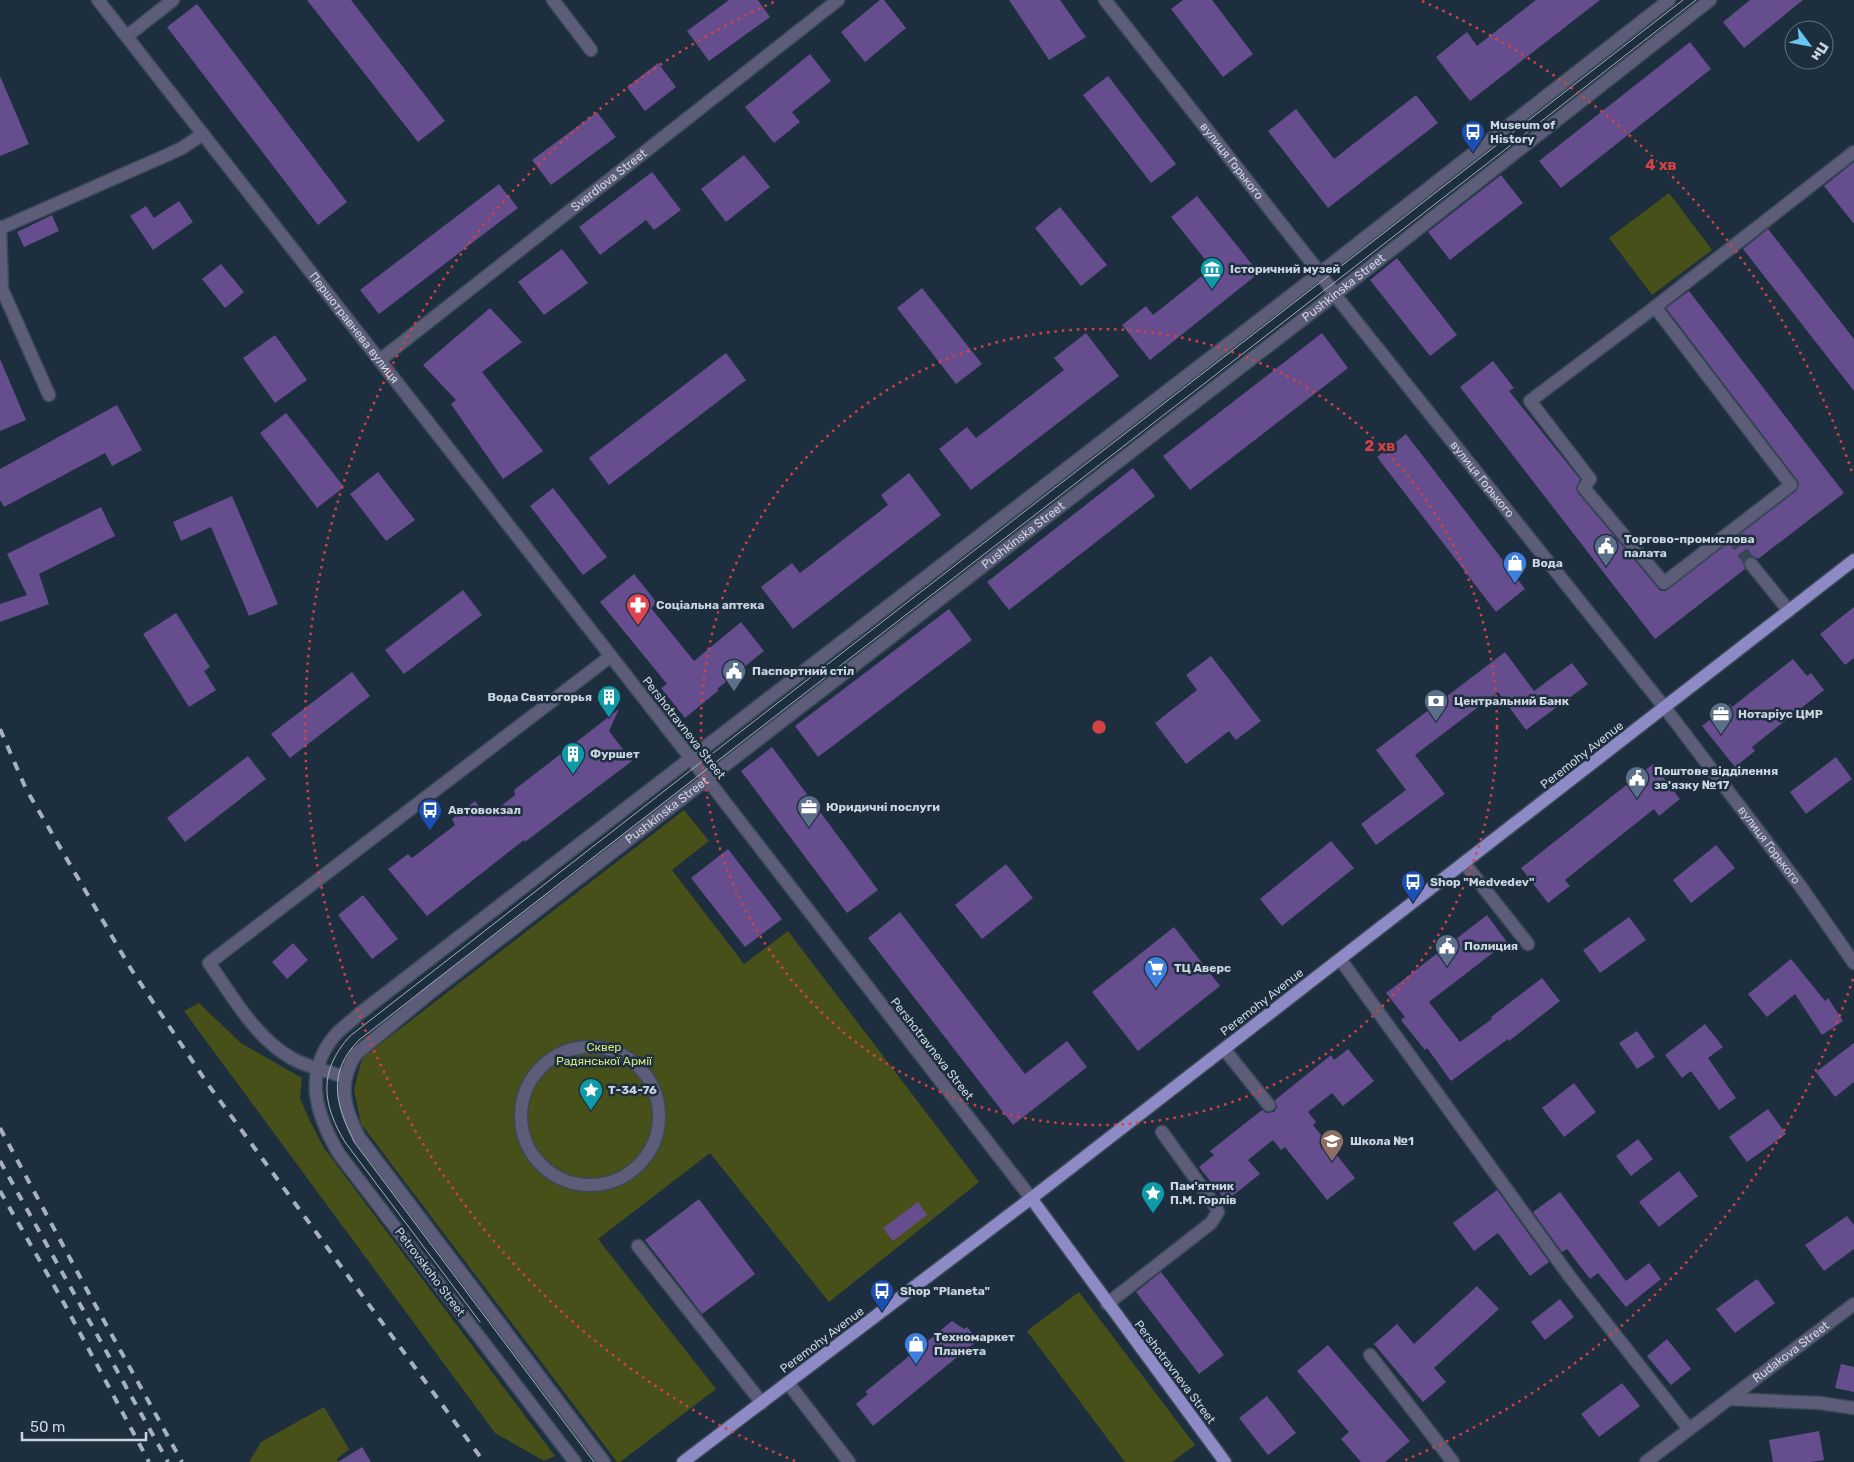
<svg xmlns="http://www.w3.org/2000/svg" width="1854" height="1462" font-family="Rubik,sans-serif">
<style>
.green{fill:#475018}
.building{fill:#654d8e}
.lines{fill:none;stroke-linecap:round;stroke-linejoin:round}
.minor-tunnel{stroke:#374756;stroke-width:12;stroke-dasharray:12 6;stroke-linecap:butt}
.minor-casing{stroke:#394958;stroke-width:15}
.major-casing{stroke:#394958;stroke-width:15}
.minor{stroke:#5d5c79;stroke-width:12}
.major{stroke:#8e8ac6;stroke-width:12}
.tram{stroke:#a6b1bd;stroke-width:1}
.rail{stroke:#a6b1bd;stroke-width:4;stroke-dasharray:9 9;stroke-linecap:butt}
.ring{fill:none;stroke:#d44244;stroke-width:2.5;stroke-dasharray:2.5 5}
.labels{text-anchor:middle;stroke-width:5;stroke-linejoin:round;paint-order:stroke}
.poi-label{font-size:12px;font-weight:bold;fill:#cbd5e0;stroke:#1d2e3e;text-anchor:start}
.street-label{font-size:12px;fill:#cbd5e0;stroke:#1d2e3e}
.park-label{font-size:12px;fill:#d2e67c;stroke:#1d2e3e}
.centre{fill:#d44244;stroke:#1d2e3e;stroke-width:2.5}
.ring-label{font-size:15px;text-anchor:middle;font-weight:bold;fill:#d44244;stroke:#1d2e3e;stroke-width:5;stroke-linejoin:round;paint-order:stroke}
</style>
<rect width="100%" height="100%" fill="#1d2e3e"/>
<path class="green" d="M1669,193L1712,250L1652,295L1609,238Z
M684,810L709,841L672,870L744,964L788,931L979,1182L829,1302L710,1153L598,1239L716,1389L620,1462H617L361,1124L354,1090L362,1058Z
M199,1003L241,1043L302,1078L300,1098L308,1117L324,1148L555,1456L544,1461L495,1433L184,1011Z
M1079,1292L1195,1445L1172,1462H1125L1027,1331Z
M324,1407L349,1449L337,1459L338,1462H249L261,1442Z"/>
<path class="building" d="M307,0H351L445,121L418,142Z
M729,0H758L770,17L709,61L687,31Z
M880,0H884L906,28L865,62L841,32Z
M1009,0H1060L1086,37L1049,60Z
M1183,0H1212L1253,54L1223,77L1171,9Z
M1536,0H1600L1470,101L1436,57L1467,32L1477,46Z
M1750,0H1803L1744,48L1723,22Z
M197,4L347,202L318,225L167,27Z
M1690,42L1711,69L1561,188L1539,161Z
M810,54L831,81L792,112L800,122L774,143L745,107Z
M658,63L676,87L645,111L627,87Z
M0,76L29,144L0,156Z
M1108,76L1176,164L1151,183L1083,95Z
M1416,95L1438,123L1328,208L1268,131L1296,109L1334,159Z
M597,112L616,137L551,185L532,160Z
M744,155L770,187L726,222L701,189Z
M1854,162V224L1824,186Z
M652,172L681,210L654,230L646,220L600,255L579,227Z
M1501,175L1523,203L1450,260L1428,232Z
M499,184L518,208L379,314L360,290Z
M1197,196L1259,273L1150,360L1122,325L1146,306L1153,315L1212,268L1171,217Z
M179,201L193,222L153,250L130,216L146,206L154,218Z
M1060,207L1107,265L1081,286L1035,228Z
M52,215L59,231L24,247L17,232Z
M1768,229L1854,339V391L1743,249Z
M562,249L588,283L544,315L518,282Z
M1397,258L1457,335L1430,356L1370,280Z
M221,264L244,292L225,308L202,279Z
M922,288L982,364L956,384L897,308Z
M1689,291L1844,493L1758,559L1753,556L1746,557L1743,562L1745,569L1655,639L1460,387L1493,361L1514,388L1509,391L1580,479L1576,488L1578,493L1658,588L1661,591H1666L1796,491L1799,484L1797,480L1666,308Z
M490,308L522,342L482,372L543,451L503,479L451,404L456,400L423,365Z
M1086,333L1119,376L971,490L939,449L967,427L976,438L1064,370L1054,358Z
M1322,333L1348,368L1190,490L1163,456Z
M275,335L307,380L275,403L243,358Z
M726,353L746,380L609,485L589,458Z
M0,359L26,420L0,431Z
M117,405L142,450L112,466L105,453L4,507L0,500V469Z
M286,413L344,487L317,508L260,433Z
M1406,434L1525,589L1496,612L1377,457Z
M1133,468L1155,496L1009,610L987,582Z
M378,472L415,520L386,541L350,494Z
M909,473L941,515L793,629L761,587L792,563L800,573L888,505L881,495Z
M553,488L607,557L583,575L530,506Z
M232,496L278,604L249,616L211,527L181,541L173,522Z
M101,507L115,536L39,574L49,604L0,622V604L27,595L7,554Z
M634,574L657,603L651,608L694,661L741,622L764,651L717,689L719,690L685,718L661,688L667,684L600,602Z
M463,590L482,615L404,674L385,650Z
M1854,607V658L1845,665L1820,634Z
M949,609L972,640L818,757L795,726Z
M176,613L210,667L204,671L216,690L189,707L143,634Z
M1505,652L1534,691L1572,663L1588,684L1526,730L1498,692L1415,755L1445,794L1376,845L1361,824L1406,790L1376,750Z
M1211,656L1261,721L1236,740L1229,731L1186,764L1155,723L1197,690L1186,675Z
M1793,659L1807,676L1811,673L1824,690L1752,747L1755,751L1735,767L1702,726L1730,704L1732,707Z
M352,672L370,696L290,758L271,734Z
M619,709L609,731L632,761L525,842L524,840L427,916L388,869L408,854L412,858L455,825L452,819L475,801L487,817L515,795L514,790Z
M772,747L878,890L847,913L741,771Z
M248,756L266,779L185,842L167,818Z
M1836,757L1852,779L1806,814L1790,792Z
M1653,764L1680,799L1659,816L1654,809L1565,880L1570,886L1548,903L1521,868Z
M1331,841L1354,868L1282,926L1260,899Z
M1716,845L1735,868L1691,903L1673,880Z
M728,849L782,919L745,947L691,878Z
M1006,864L1033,898L982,939L955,905Z
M363,895L398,939L372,959L338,915Z
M900,912L1025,1074L1067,1041L1087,1067L1013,1125L868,938Z
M1487,915L1507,942L1429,1002L1460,1042L1492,1019L1491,1017L1542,978L1560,1001L1509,1041L1508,1039L1451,1081L1427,1048L1425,1050L1401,1020L1405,1017L1386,993Z
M1629,917L1646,940L1600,973L1583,950Z
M1174,927L1220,986L1138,1051L1092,992Z
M293,943L308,960L287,979L272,962Z
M1791,959L1825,1001L1828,998L1843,1021L1822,1035L1795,994L1767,1017L1748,994Z
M1705,1024L1723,1047L1708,1058L1736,1098L1719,1110L1691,1071L1682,1078L1665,1055Z
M1637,1031L1655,1057L1637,1069L1619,1043Z
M1854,1043V1082L1835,1097L1816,1072Z
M1348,1049L1374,1081L1343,1106L1332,1093L1308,1112L1316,1122L1313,1125L1355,1178L1327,1200L1285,1147L1281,1150L1273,1140L1248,1160L1260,1174L1226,1201L1199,1167L1214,1155L1210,1151L1262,1110L1267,1113L1274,1112L1277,1107L1275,1100L1331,1055L1334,1060Z
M1574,1083L1596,1112L1564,1137L1542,1108Z
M1768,1109L1786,1134L1747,1162L1729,1137Z
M1638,1139L1653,1159L1631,1176L1616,1156Z
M1679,1171L1698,1196L1659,1227L1639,1202Z
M1497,1190L1549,1262L1530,1276L1498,1233L1474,1251L1453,1223Z
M1560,1192L1626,1281L1649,1263L1661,1279L1626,1307L1598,1273L1590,1279L1567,1249L1562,1252L1533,1212Z
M699,1199L755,1274L702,1314L645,1240Z
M918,1202L927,1215L893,1241L883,1228Z
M1847,1216L1854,1225V1249L1824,1271L1805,1245Z
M1161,1272L1224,1355L1199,1374L1136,1292Z
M1757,1279L1775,1303L1735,1333L1716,1309Z
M1477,1286L1499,1309L1434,1368L1446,1382L1423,1402L1374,1344L1397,1324L1414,1344Z
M1560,1299L1574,1317L1545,1340L1531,1322Z
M952,1321L964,1329L967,1327L978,1340L873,1426L856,1404L868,1394L865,1392Z
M1667,1339L1691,1369L1671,1385L1647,1356Z
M1328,1345L1410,1441L1385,1462H1361L1341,1439L1349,1432L1297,1371Z
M1841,1364L1854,1367V1392L1835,1388Z
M1622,1383L1640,1406L1599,1437L1581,1414Z
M1267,1396L1296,1433L1268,1455L1239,1418Z
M1819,1431L1824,1460L1810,1462H1773L1769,1440Z
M362,1447L371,1462H338Z"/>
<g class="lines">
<path class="minor-tunnel" d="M1732,537L1751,564"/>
<g class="minor-casing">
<g id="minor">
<path id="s1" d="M98,0L707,779L1031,1198"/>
<path d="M553,0L591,50"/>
<path id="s2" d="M1105,0L1320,273L1335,295L1665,708L1801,887L1854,963"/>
<path d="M127,36L173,0"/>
<path d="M0,227L2,289L49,395"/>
<path d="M1,228L167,155L182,148L203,134"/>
<path d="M1655,307L1530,401L1590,479L1584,488L1664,583L1791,485L1655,307L1854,152"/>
<path id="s3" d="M380,360L838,0"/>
<path d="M1751,564L1789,611"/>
<path d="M1464,863L1528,944"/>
<path d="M1340,959L1570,1277L1689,1429"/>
<circle cx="590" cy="1116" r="69"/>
<path d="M1224,1049L1269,1105"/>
<path d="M345,1077C327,1071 310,1068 293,1059C256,1039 233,997 209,963L611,656"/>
<path d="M638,1246L762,1403"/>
<path d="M1107,1304L1211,1223L1218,1212L1216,1207L1162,1132"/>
<path d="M1370,1355L1453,1462"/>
<path d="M788,1383L849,1462"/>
<path d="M1730,1399L1820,1403L1854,1408"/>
<path d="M575,1462L339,1154C315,1113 302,1071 338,1032C345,1026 352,1020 359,1014L1320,273L1669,0"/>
<path id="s4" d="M604,1462L359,1137C344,1107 337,1084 356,1054L430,993L1324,303L1710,0"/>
<path id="s5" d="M1646,1462L1854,1304"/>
</g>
</g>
<g class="major-casing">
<path id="major" d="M1031,1198L1225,1462
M683,1462L1046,1187L1854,560"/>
</g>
<use href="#minor" class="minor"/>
<use href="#major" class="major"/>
<path class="tram" d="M480,1322L345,1142C322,1104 318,1071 350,1036C793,689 1239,347 1683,0
M594,1462L355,1143C336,1106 326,1073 359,1040C804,692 1252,349 1696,0"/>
<path class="rail" d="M0,729L26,789L131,969L207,1083L484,1462
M0,1128L87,1290L182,1462
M0,1161L168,1462
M0,1191L65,1305L149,1462"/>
</g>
<g class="ring">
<circle cx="1099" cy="727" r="398"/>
<path d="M1853 979A795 795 0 0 1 1403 1461M795 1461A795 795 0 0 1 776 1M1422 1A795 795 0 0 1 1853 475"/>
</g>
<defs>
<g id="bus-pin" transform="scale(1.25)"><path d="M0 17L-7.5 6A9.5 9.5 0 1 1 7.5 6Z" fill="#1a4fb4" stroke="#1d2e3e"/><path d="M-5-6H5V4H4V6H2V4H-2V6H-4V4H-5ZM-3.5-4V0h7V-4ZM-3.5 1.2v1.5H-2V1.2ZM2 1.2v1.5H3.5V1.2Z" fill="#fff"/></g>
<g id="museum-pin" transform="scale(1.25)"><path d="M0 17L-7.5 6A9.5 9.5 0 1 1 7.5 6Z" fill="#0f9aa8" stroke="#1d2e3e"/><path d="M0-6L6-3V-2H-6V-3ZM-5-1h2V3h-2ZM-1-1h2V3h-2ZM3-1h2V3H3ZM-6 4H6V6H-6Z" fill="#fff"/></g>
<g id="civic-pin" transform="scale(1.25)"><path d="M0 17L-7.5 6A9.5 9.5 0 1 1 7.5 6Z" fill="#5c6f8a" stroke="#1d2e3e"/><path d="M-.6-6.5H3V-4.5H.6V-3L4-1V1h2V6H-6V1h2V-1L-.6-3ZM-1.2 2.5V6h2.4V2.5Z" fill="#fff"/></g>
<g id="shop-pin" transform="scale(1.25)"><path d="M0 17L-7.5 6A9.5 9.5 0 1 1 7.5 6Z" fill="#3f7fe0" stroke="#1d2e3e"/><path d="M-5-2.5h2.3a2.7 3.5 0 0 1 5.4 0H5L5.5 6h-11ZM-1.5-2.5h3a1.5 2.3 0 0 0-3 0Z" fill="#fff"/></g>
<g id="pharmacy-pin" transform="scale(1.25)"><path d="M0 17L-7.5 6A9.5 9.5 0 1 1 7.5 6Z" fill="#e0444e" stroke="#1d2e3e"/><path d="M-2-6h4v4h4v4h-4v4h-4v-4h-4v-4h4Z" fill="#fff"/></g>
<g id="building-pin" transform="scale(1.25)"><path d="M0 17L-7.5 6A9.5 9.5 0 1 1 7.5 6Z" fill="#0f9aa8" stroke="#1d2e3e"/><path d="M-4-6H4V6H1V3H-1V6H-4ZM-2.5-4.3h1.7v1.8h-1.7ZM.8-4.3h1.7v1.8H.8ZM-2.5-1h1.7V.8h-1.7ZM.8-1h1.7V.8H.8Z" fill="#fff"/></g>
<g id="bank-pin" transform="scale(1.25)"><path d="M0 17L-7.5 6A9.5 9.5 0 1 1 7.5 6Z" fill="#5c6f8a" stroke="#1d2e3e"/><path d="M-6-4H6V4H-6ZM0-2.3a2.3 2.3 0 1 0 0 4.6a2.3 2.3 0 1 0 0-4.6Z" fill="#fff"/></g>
<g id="office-pin" transform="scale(1.25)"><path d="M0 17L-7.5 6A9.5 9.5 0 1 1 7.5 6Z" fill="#5c6f8a" stroke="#1d2e3e"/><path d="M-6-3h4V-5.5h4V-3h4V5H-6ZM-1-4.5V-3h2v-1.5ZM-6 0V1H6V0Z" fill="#fff"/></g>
<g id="supermarket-pin" transform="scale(1.25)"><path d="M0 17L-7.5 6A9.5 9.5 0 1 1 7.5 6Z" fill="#3f7fe0" stroke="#1d2e3e"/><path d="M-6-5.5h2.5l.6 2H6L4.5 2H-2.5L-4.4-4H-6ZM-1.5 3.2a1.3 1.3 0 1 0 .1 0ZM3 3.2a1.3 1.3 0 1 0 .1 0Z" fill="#fff"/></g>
<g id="sight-pin" transform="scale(1.25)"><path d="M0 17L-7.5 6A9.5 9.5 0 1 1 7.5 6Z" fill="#0f9aa8" stroke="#1d2e3e"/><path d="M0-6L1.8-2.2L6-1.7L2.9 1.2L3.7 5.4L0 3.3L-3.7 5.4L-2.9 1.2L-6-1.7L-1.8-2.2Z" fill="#fff"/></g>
<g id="school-pin" transform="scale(1.25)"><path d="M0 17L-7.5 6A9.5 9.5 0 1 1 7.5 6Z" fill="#8d6e63" stroke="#1d2e3e"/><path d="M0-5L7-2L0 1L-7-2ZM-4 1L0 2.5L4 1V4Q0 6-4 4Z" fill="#fff"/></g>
</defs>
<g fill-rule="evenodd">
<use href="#bus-pin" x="1473" y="132"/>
<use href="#museum-pin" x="1212" y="269"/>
<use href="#civic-pin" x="1606" y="546"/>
<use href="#shop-pin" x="1515" y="563"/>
<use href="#pharmacy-pin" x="638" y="605"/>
<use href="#civic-pin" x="734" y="671"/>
<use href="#building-pin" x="609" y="697"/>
<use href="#bank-pin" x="1436" y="701"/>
<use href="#office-pin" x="1721" y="714"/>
<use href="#building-pin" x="573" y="754"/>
<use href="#civic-pin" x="1637" y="778"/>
<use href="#office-pin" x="809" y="807"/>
<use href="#bus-pin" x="430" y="810"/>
<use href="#bus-pin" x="1413" y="882"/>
<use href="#civic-pin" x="1447" y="946"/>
<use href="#supermarket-pin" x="1156" y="968"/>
<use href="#sight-pin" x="591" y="1090"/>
<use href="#school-pin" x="1332" y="1141"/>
<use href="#sight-pin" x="1153" y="1193"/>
<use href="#bus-pin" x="882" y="1291"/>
<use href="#shop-pin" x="916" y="1344"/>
</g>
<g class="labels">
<g class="poi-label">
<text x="1490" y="129">Museum of<tspan x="1490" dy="14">History</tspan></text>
<text x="1230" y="273">Історичний музей</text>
<text x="1624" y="543">Торгово-промислова<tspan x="1624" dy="14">палата</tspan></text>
<text x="1532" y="567">Вода</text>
<text x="656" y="609">Соціальна аптека</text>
<text x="752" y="675">Паспортний стіл</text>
<text x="592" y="701" text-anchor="end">Вода Святогорья</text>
<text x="1454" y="705">Центральний Банк</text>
<text x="1738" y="718">Нотаріус ЦМР</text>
<text x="590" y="758">Фуршет</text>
<text x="1654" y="775">Поштове відділення<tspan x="1654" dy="14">зв'язку №17</tspan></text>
<text x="826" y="811">Юридичні послуги</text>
<text x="448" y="814">Автовокзал</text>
<text x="1430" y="886">Shop "Medvedev"</text>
<text x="1464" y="950">Полиция</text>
<text x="1174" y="972">ТЦ Аверс</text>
<text x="608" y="1094">Т-34-76</text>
<text x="1350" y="1145">Школа №1</text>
<text x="1170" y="1190">Пам'ятник<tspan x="1170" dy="14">П.М. Горлів</tspan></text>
<text x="900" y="1295">Shop "Planeta"</text>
<text x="934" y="1341">Техномаркет<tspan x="934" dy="14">Планета</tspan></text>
</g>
<g class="street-label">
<text dy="4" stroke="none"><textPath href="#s2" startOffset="205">вулиця Горького</textPath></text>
<text dy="4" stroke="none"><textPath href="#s3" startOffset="291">Sverdlova Street</textPath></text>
<text dy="4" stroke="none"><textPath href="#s4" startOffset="1745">Pushkinska Street</textPath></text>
<text dy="4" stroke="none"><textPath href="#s1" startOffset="416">Першотравнева вулиця</textPath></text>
<text dy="4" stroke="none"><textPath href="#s2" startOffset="610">вулиця Горького</textPath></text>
<text dy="4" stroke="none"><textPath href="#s4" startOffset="1340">Pushkinska Street</textPath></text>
<text transform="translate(684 728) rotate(52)" y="4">Pershotravneva Street</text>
<text transform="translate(1582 755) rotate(-38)" y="4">Peremohy Avenue</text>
<text dy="4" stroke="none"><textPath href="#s4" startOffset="890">Pushkinska Street</textPath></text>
<text dy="4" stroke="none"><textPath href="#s2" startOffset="1075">вулиця Горького</textPath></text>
<text transform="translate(1262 1002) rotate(-38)" y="4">Peremohy Avenue</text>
<text transform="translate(932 1049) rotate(52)" y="4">Pershotravneva Street</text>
<text transform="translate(430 1272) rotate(53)" y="4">Petrovskoho Street</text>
<text transform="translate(822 1340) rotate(-37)" y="4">Peremohy Avenue</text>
<text dy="4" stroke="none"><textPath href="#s5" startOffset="182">Rudakova Street</textPath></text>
<text transform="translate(1175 1372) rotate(53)" y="4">Pershotravneva Street</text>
</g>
<g class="park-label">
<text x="604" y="1051">Сквер<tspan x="604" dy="14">Радянської Армії</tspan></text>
</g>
</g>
<circle cx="1099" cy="727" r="8" class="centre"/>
<g class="ring-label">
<text x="1661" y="170">4 хв</text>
<text x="1380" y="451">2 хв</text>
</g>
<g transform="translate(1809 45) rotate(122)"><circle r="24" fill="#1d2e3e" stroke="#63717f"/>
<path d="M0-4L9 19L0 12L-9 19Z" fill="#68c4f0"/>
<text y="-8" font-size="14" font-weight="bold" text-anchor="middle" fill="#cbd5e0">Пн</text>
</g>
<path d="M22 1432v8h124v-8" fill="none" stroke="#cbd5e0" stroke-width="2.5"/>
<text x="30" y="1432" font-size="15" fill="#cbd5e0" stroke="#1d2e3e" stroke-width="4" paint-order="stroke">50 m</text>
</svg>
